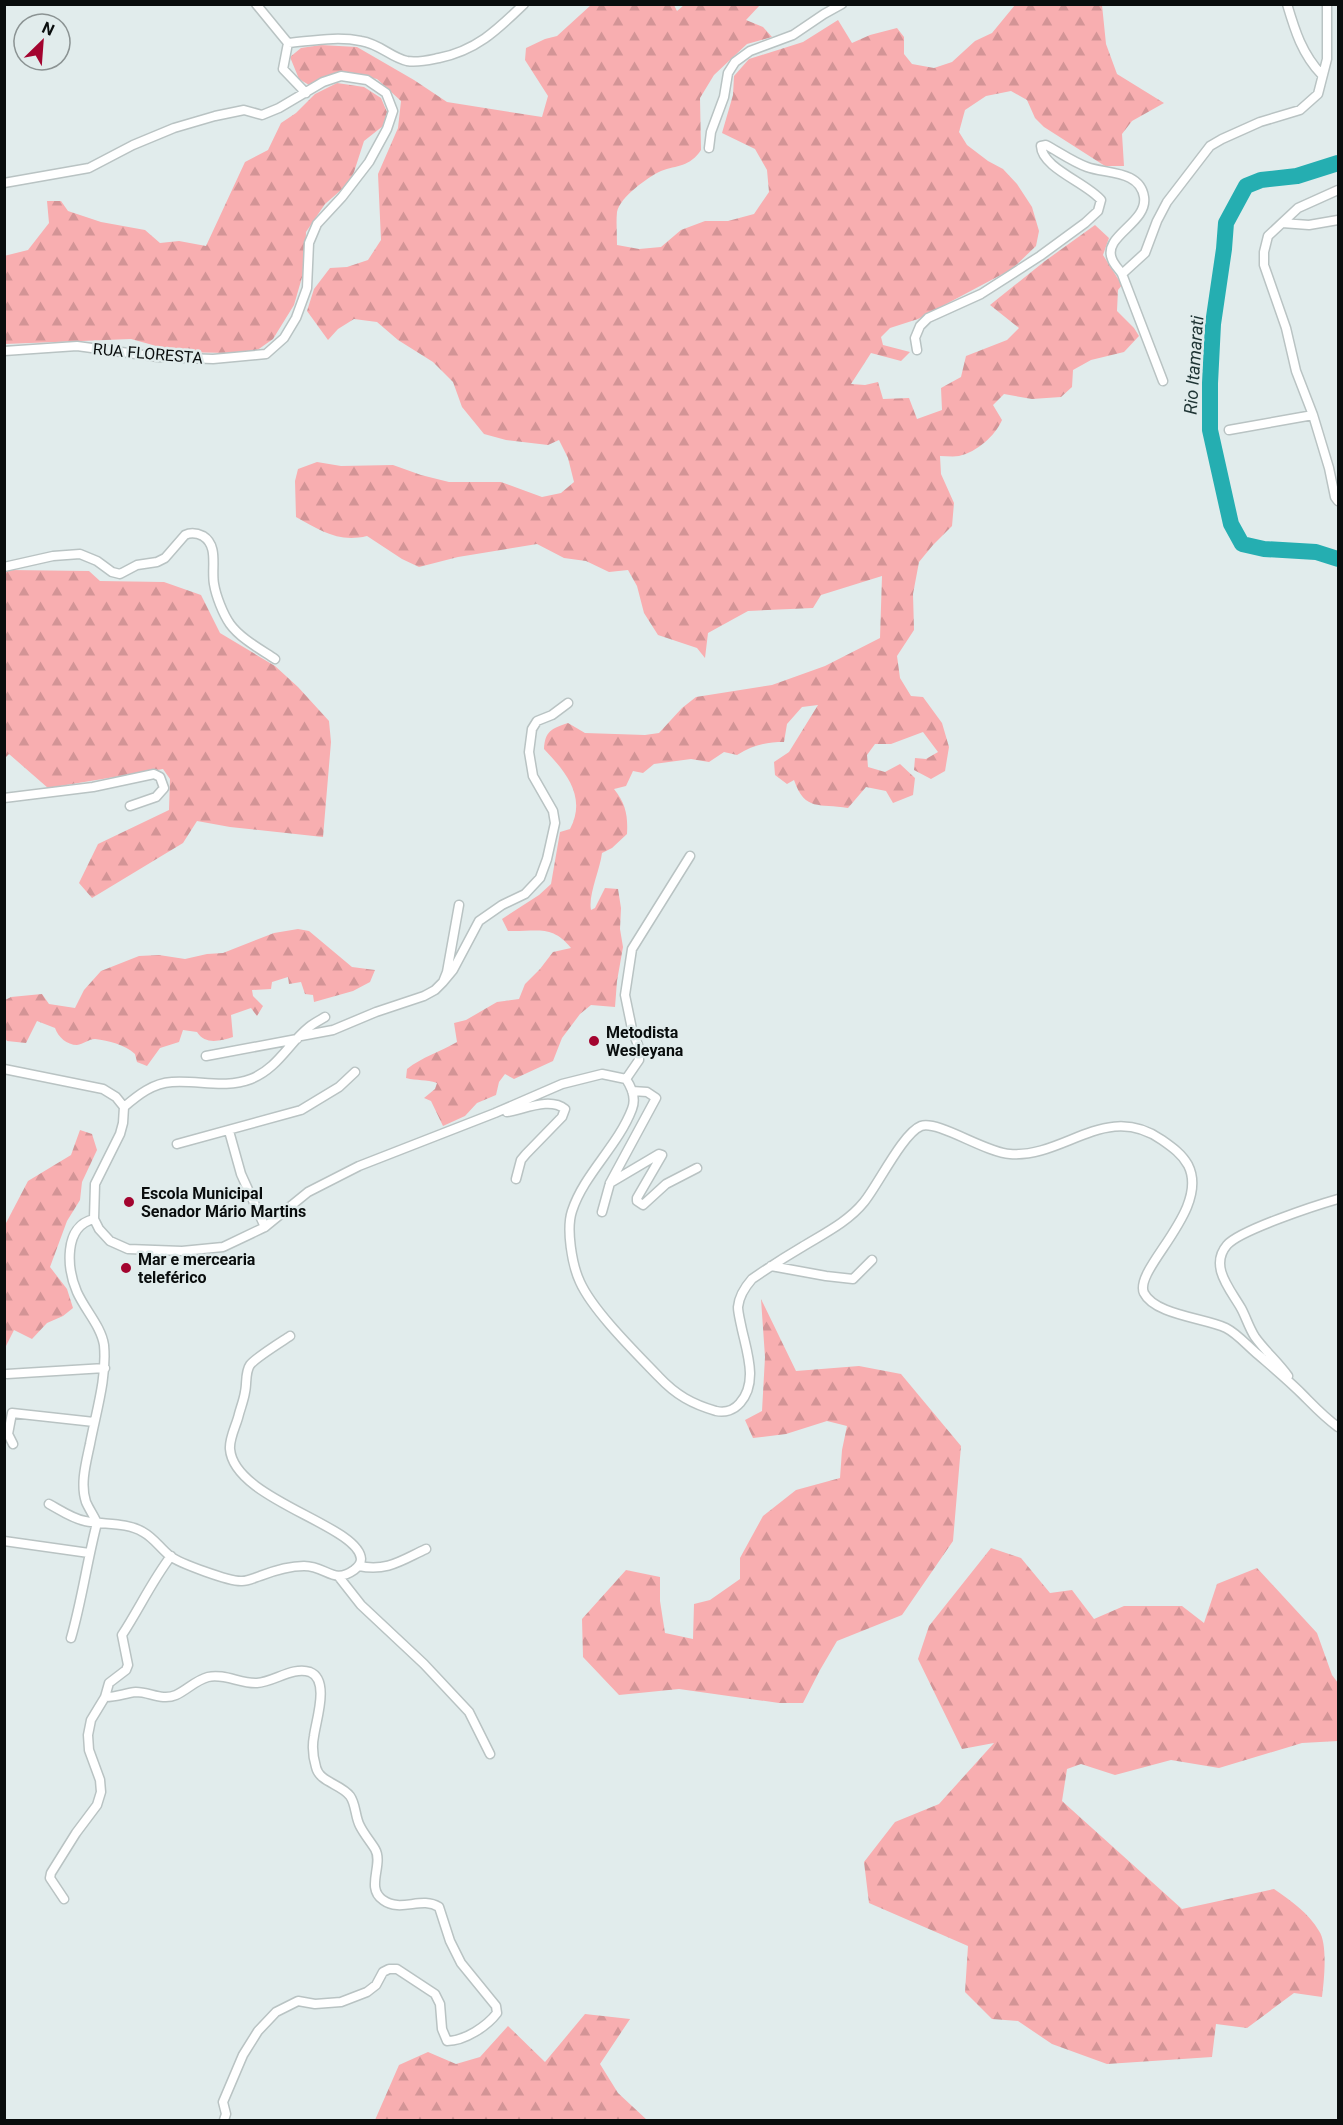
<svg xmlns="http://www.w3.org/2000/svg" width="1343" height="2125" font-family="Roboto,sans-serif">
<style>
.forest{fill:url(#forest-firs)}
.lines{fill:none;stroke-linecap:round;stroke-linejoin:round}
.river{stroke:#25aeb1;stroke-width:16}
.street-casing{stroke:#b9c3c3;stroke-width:11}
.street{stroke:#fff;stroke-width:8}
.poi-dot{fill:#a3042f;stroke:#e1ecec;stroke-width:2}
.labels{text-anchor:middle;stroke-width:5;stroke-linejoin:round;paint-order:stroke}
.street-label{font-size:16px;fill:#090d0d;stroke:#e1ecec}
.poi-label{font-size:16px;font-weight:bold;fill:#090d0d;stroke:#e1ecec;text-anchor:start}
.water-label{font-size:18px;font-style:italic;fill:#1e3434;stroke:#e1ecec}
</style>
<defs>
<pattern id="forest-firs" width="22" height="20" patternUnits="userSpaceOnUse" patternTransform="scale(1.5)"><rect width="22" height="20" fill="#f8aeb0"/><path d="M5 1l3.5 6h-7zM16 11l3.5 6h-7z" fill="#d39496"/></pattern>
</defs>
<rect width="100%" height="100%" fill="#e1ecec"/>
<path class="forest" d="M591,5H674L677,11L684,5H760L746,20L763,27L772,37L747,44L714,75L700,98L701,150C690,167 677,165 661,171C648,177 620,197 617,212C616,222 617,234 617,245L639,249L661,247L681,230L705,221H728L754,214L769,192L767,170L755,149L722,133L733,95L734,76L749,59L803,42L838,20L852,43L870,35L897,28L904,37V54L912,64L934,68L952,62L975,41L992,33L1015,5H1102L1106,44L1117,74L1164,103L1132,121L1122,134L1124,166H1105L1044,127L1035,118L1027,100L1011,91L986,96L965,110L959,132L967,145L988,161L1003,169L1017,184L1032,207L1039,231L1036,246L1012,269L918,319L890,328L881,337L883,345L910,352L901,361L871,353L851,384L865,385L878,382L883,399L909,398L917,419L942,410L941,388L961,377L966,356L1007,340L1019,328L990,305L1045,261L1095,225L1109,238L1103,255L1122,285L1118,290L1117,311L1134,328L1139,336L1124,352L1091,360L1073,370L1072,387L1061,397L1032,399L1004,394L993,405L1002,420C995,436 977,452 959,456C953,457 946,456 940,456L941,474L954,503L952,526L933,545L919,562L913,594L914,630L897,656L900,678L911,696L923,697L942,723L949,747L945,771L931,779L914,770L915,758L926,759L938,752L923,732L891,744H875L867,755L868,767L885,772L900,764L915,778L913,795L893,803L886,791L866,787L848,808C819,803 805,812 794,780L787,784L775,775L774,762L789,752L818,705L802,707L787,724L784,742C766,742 753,745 737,755L724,752L709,762L691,759L654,764L643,773L633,771L626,786L614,789C626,804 628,816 627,834L612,848L602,853C600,870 588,895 591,910L595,908L605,888L618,889L621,908L620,929L623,947L617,981L615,1007L591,1005L580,1014L562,1038L553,1061L514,1079L505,1074L499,1082L496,1095L477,1103L465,1116L443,1126L431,1101L424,1098L435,1089L437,1083C426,1079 417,1081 406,1078L407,1069C422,1057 440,1052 457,1042L454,1023L466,1020L497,1002L519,999L525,984L540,969L553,952L571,948C552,924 536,932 508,931L502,919L539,895L551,884L560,832L570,829C587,797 566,772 544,749C545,731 551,729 568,723L585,733L645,735L659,733L682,708L696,697L772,685L825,666L880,638L882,576L821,595L813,608L748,611L708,633L705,658L697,648L658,635L644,613L637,586L628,570L609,572L586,561L564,558L537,544L458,557L419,567L402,559L367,536C338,543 320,530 296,517L295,481L298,469L317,462L341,466L393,465L421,475L449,482H501L542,497L561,493L574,482L568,458L559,440L548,445L506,440L484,434L462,407L453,382L433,362L398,340L377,322L354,319L338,329L328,340L307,311L314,289L330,268L347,267L368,260L381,240L378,174L398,128L401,101L377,79L341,72L309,85L299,79L290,57L301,48L321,45L357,47L414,80L447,102L542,117L548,96L525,60L526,48L545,39L557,36Z
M337,83L364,87L381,98L387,112L383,126L364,141L354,172L348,184L325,204L306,232L305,267L294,305L273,339L256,351L231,353L178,352L131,339L5,344L4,256L28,250L49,223L47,201H61L68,211L101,222L145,230L160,243L179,241L206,246L245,162L268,150L281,123L296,113L315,94Z
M8,570L89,571L100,581L164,582L201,595L220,633L275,666L298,687L329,721L331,742L323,837L230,827L197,821L183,843L92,898L79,883L98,844L169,810L170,779L163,769L48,788L9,754L5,758V571Z
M298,929L309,931L352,967L375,970L370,982L353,991L314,1002L313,995L305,994L301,982L289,984L288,977L272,982L271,989L252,990L253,996L263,1006L257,1016L251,1008L231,1015L233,1037C220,1041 205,1045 197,1032L183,1030L179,1042L160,1048L147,1066L137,1062L135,1054C124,1044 109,1041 95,1039C89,1039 83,1044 77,1045C67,1045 58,1037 55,1028L37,1021L26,1043L7,1041L5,1038V1000L11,997L42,994L49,1004L75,1008L84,990L101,971L139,956L159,955L185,959L207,954L223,953L274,933Z
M80,1130L92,1134L97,1150L82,1182L80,1200L67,1221L50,1267L67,1289L73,1308L63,1316L47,1323L32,1339L14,1330L5,1348V1225L28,1181L71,1155Z
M761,1299L796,1371L859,1366L901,1374L961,1446L953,1541L902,1615L837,1641L820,1670L803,1703H779L679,1689L619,1695L583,1657L582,1619L626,1570L660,1577V1601L665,1633L693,1639L694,1604L710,1600L740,1579V1558L763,1516L796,1490L840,1478L842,1450L847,1426L827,1421L786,1434L753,1438L745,1420L762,1411L765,1357Z
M991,1548L1021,1558L1050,1593L1072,1590L1094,1619L1124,1606H1182L1204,1623L1217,1584L1257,1568L1317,1633L1332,1675L1338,1683V1741L1302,1743L1219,1768L1171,1760L1115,1775L1081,1764L1067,1769L1062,1801L1182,1909L1274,1889C1290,1900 1309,1913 1319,1931C1328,1944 1324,1981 1322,1997L1294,1993L1247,2028L1216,2024L1212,2057L1107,2064L1052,2044L1018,2021L992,2019L965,1992L968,1946L869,1903L864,1862L895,1822L939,1804L994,1743L962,1749L918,1659L929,1626Z
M585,2014L630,2019L600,2064L618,2093L647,2120H375L399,2065L428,2052L456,2064L480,2057L508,2026L545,2062Z"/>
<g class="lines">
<path class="river" d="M1338,163L1297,176L1261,180L1246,186L1226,223L1224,249L1213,324L1210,383V430L1231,524L1242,544L1264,549L1316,552L1338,559"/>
<g class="street-casing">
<path id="street" d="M256,4L288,43
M1287,4C1295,31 1302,54 1322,75
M288,43C312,41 337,36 361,41C380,44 390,57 407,61C418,63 429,60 439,58C477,50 497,30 524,4
M288,43L283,69L306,93
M709,148L711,132L724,97L728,73L735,62L750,51L793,35L824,14L842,4
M4,183L89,168L133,145L174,128L215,116L244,110L262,115L279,108L323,82L341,76L367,80L386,93L393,111L387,129L369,162L342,197L317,224L309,243L307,288L296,318L284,338L266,354L213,359L158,357L77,346L4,351
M1338,190L1298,208L1268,236L1264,252V265L1286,328L1296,371L1313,415L1329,468L1335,497L1338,501
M1282,223L1309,225L1338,220
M917,350L915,338L920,326L928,318L981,294L1040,256L1085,223L1098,211L1101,200C1087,183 1042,168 1041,146L1046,145C1059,152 1073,162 1087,167C1106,174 1140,170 1144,197C1148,223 1102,236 1112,259C1114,265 1119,269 1122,274
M1163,381L1122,274L1145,253L1157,221L1167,202L1210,146L1222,139L1260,122L1300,110L1318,94L1327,59V4
M1229,430L1313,415
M4,567L53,556L80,554L97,561L112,572L120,574L137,565L157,562L165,558L185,535C191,532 197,533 203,536C219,546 211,568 214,584C216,596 223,614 230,624C240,638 260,649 275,659
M4,798L93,787L154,774L160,777L164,788L156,797L130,806
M443,982L453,970L479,921L502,905L525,894L540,878L547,859L555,823L553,811L533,776L529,752L532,729L537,721L552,715L568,703
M301,1036L333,1030L376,1012L424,996L435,990L443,982L447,972L459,905
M206,1056L297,1039
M4,1069L103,1089L116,1097L124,1107L123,1123L120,1134L95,1184L94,1219L99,1229L110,1241L128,1249L182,1251L223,1247L265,1227L308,1192L359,1166L495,1113L562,1084L602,1074L626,1079C632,1088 636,1099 632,1109C618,1146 584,1174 572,1211C566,1229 572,1265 580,1282C593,1311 636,1353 659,1377C676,1395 692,1404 716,1411C725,1413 734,1410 740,1403C759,1382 746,1350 741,1325C740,1320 738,1312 738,1307C739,1296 745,1287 752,1279C768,1268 785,1257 802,1247C823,1234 848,1222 864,1202C878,1185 903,1133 921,1126C938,1120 986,1153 1010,1154C1065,1158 1106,1101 1162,1140C1172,1147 1182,1154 1188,1165C1211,1210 1133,1269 1144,1293C1155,1315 1205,1318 1226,1328C1236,1333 1246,1344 1254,1351C1270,1365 1287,1379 1302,1394C1314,1406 1324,1417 1338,1427
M626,1079L639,1060V1048L632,1029L625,995L632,949L690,856
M124,1107C138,1095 153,1083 172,1082C199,1080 225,1089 251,1079C278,1068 288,1044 309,1027C314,1023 320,1020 325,1017
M507,1112C525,1109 550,1097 565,1109L562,1117L526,1154L521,1160L516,1179
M229,1131L241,1174L265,1227
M177,1144L301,1110L339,1087L355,1072
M610,1183L659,1154L662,1155L637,1198V1201L643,1205L666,1184L697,1168
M602,1212L610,1183L656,1098L647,1092L632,1091
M771,1266L826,1276L853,1279L872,1260
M7,1374L105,1368
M1288,1376C1278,1362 1265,1351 1255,1337C1249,1328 1246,1317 1241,1308C1230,1289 1209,1266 1227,1245C1240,1230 1317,1205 1338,1199
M13,1444L8,1434L12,1413L94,1422
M49,1504C60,1510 73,1519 85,1521C104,1525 126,1522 143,1532C154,1538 160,1548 170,1556C179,1563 230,1582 242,1581C248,1581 254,1578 260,1576C273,1571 290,1566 304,1566C327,1566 333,1585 354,1570C358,1567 361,1564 361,1559C359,1525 234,1500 230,1449C229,1438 237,1424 239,1414C241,1407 244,1399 245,1392C247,1384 245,1372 250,1365C255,1358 281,1342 290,1336
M4,1541L89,1553
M359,1566C387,1572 402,1560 426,1549
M339,1577L361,1605L424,1664L469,1712L490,1754
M71,1638C82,1600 87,1561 97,1523C94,1516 89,1509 86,1502C80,1484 86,1463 90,1444C96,1412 107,1378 104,1345C101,1326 85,1310 77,1292C67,1269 63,1226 94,1219
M105,1697C118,1697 125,1693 136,1692C150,1692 162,1701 176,1695C187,1690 196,1680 208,1677C224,1673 241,1684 257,1683C274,1682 293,1666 310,1672C330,1680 316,1720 314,1736C312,1746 313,1757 316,1767C319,1782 341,1784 350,1796C356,1804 355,1817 360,1826C364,1834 370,1841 375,1849C384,1864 365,1888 383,1900C401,1913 421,1896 439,1907L450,1941L461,1963L496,2006L497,2013C487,2026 465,2041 447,2041L442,2029L440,2004L435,1994L397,1969H389L383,1972L376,1985L367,1992L341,2002L315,2004L298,2001L276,2012L258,2031L243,2055L223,2102L226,2114L224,2120
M64,1899L50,1878L51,1873L76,1833L97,1805L101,1792L100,1780L89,1750L88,1735L91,1720L105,1697L109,1683L126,1670L128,1665L122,1635C139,1609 152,1581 171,1556"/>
</g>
<use href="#street" class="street"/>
</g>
<g class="poi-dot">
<circle cx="594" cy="1041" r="6"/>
<circle cx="129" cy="1202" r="6"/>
<circle cx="126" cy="1268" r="6"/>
</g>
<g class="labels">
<g class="street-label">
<text transform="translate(148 353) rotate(5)" y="6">RUA FLORESTA</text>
</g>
<g class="poi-label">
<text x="606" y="1038">Metodista<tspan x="606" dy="18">Wesleyana</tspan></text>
<text x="141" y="1199">Escola Municipal<tspan x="141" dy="18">Senador Mário Martins</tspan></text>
<text x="138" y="1265">Mar e mercearia<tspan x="138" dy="18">teleférico</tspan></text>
</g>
<g class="water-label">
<text transform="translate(1194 365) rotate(-86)" y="6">Rio Itamarati</text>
</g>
</g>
<rect width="1343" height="2125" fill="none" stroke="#090d0d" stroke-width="12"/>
<g transform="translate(42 42) rotate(25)"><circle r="28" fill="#e1ecec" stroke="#8b9393" stroke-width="1.5"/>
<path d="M0-4.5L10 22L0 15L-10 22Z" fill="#a3042f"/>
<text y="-9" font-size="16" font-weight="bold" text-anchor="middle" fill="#090d0d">N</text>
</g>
</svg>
